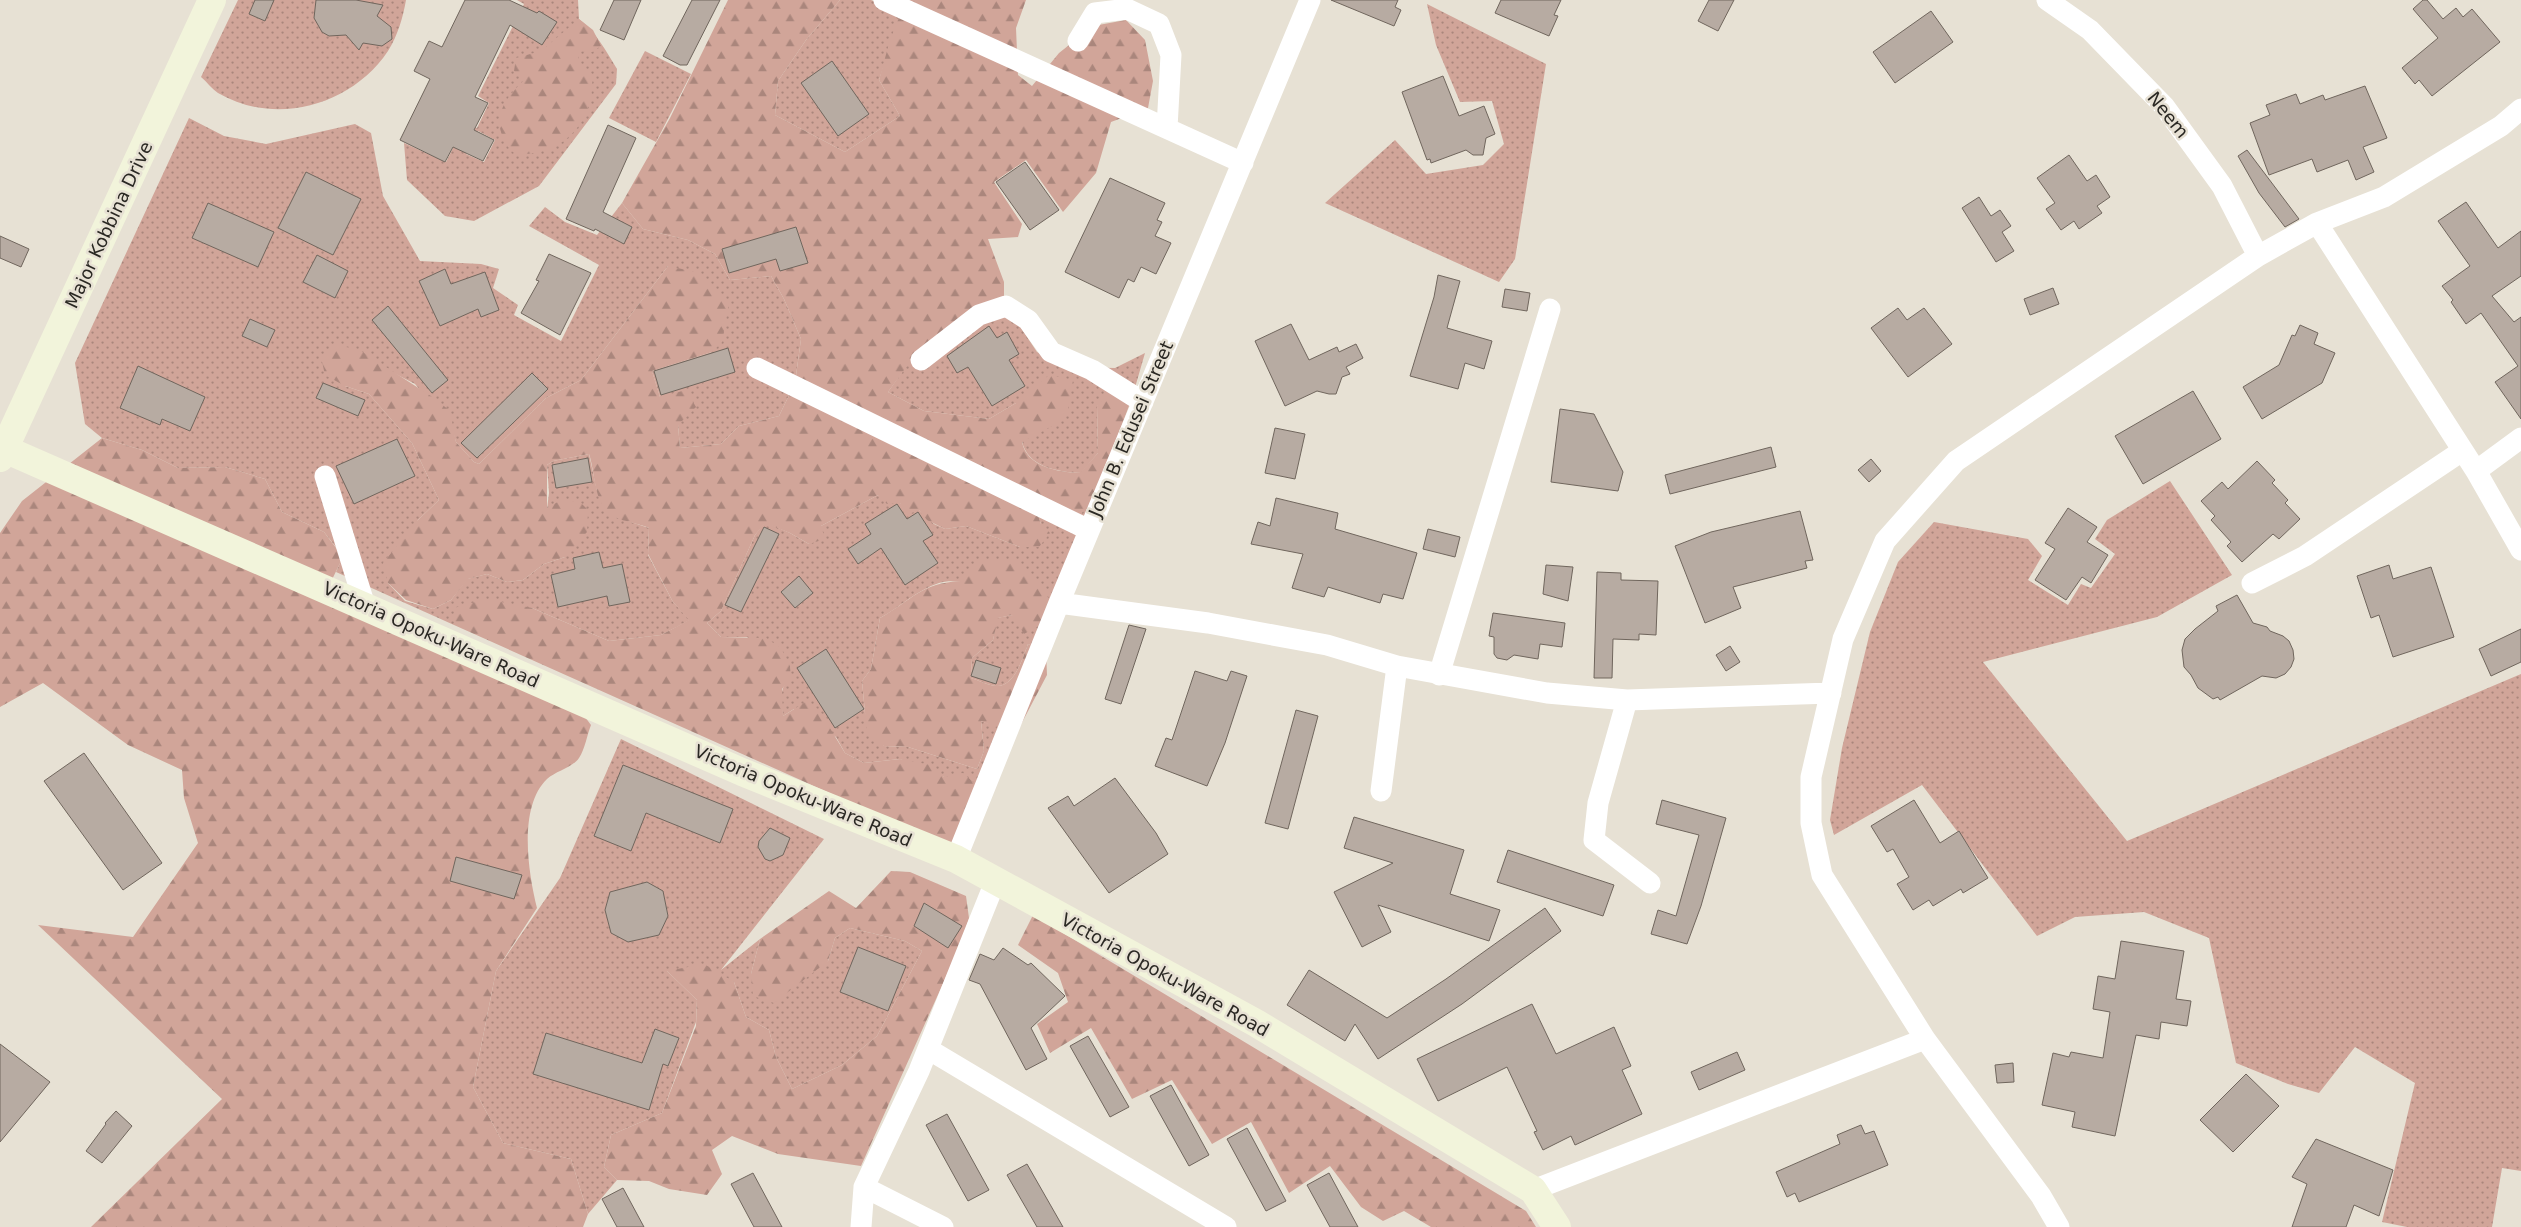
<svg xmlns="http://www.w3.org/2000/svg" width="2521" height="1227" font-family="'DejaVu Sans',sans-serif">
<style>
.grass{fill:url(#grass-dots)}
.forest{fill:url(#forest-firs)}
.building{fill:#b7aba2;stroke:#70665d}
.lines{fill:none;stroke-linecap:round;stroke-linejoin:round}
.street{stroke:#fff;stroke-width:21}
.secondary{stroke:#f2f4db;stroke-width:28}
.labels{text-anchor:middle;stroke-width:5;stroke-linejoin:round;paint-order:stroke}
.street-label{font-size:18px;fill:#2a2823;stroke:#e7e1d4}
</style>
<defs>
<pattern id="grass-dots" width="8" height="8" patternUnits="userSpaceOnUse" patternTransform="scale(1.25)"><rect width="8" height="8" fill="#d1a599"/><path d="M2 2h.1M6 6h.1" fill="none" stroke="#aa867c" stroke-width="1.8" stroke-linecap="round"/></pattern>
<pattern id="forest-firs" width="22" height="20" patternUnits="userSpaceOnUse" patternTransform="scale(1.25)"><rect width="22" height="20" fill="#d1a599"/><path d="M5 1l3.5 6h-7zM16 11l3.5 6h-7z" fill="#aa867c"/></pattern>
</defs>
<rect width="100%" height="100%" fill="#e7e1d4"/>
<path class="grass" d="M238,0H406C403,17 398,35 388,51C352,105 276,127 218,93C212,89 207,82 201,77Z
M517,0H578L579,19C596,32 606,51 617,69L616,84L539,186L474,221L445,216L407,180L404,143L446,162L458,138L471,144L466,154L484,162L495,140L478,131L475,136L466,123L477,128L489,103L478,96L524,4Z
M840,0H871L901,13L879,80L900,116L845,152L775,115L778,81L806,40Z
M1427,4L1546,64L1515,259L1499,282L1325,203L1395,140L1426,174L1483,165L1504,144L1492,101L1460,102L1436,45Z
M645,51L691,74L656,142L609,118Z
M189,118L224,136L266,144L355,124L371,133L383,196L420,261L481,264L499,269L493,288L518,305L514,315L561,341L599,265L529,226L545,207L565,222L597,235L622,203L643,229L688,240L715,254L730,280L771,276L784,299L801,339L795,383L779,416L739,426L721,444L680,448L678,425L660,397L652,371L712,352L668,266L581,380L546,398L479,464L474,462L456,442L452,428L415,384L388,370L345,386L369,394L412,443L439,500L418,520L388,583L405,601L433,609L451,600L467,579L487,574L507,582L523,580L544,564L565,557L547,509L549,493L547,465L553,461L589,454L597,491L616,517L649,528L648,555L673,602L690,620L661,635L609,641L532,608H454V625L336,572L343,556L324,532L282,512L265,479L225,467L178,468L142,450L102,438L85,424L75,363Z
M1004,302L1037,352L1070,367L1115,368L1145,353L1132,398L1097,406L1098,453L1081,473C1058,472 1027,467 1022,441L1033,434L1016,403L989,419L924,411L888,392L909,362L962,320Z
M2170,481L2232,575L2157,617L1983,662L2127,841L2521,674V1171L2502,1168L2492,1227H2407L2382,1222L2415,1083L2355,1047L2319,1093L2288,1084L2236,1063L2209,938L2144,912L2075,917L2037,936L1922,785L1834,835L1830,820L1842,748L1870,632L1898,562L1934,522L2028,539L2042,556L2028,580L2068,605L2081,584L2091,588L2115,554L2095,539L2107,520Z
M878,495L919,510L934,524L945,529L966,526L1020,547L1041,524L1037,513L1093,501L1051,602C1026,596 962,575 939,583C917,590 900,607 880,618L871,669L862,681L865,713L884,746L908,747L977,769L984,751L981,721L1003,729L980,788L944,777L900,759L864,763L845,753L836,737L794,709L783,716C782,708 780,699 782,692C785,679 791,683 790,666L747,637H721L707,623L721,611L755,535L765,522L790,533L809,544L821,526Z
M1012,615L1045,622L1035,647L1028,644C1023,657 1015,686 997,686C989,686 978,680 971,678L972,658L993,640L997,618Z
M621,739L824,839L721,970L760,939L751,974L828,961L835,938L850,928L905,941L922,951L877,1036L842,1065L792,1089L776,1057L769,1030L746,1017L734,982L667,971L697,1000L696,1022L662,1113L611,1135L604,1167L617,1180L588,1214L571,1159L503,1143L473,1087L496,971L560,878Z"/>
<path class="forest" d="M728,0H840L806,40L778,81L775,115L845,152L900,116L879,80L890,40L906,0H1026L1016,28L1018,75L1032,86L1059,53L1093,26L1126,20L1145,40L1153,81L1148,108L1111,122L1096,173L1063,212L1026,160L994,182L1022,224L1018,237L988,239L1004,282V302L962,320L910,362L888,392L924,411L989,419L1016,403L1049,375L1073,380L1068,409L1054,425L1022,442C1027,467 1058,472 1080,473L1098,453L1097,406L1113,389L1132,398L1093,501L1079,516L1037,513L1041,524L1050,533L1039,547H1020L966,526L945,529L927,520L919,510L909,514L900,503L887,504L878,495L821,526L825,539L809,544L790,533L765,523L755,535L721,611L707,623L721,637L766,638L781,648L790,666L791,678L782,689L783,716L807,701L819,710L845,753L864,763L900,759L931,765L944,777L963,773L980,788L950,847L454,625V608L486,599L532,608L609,641L661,635L689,620L673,602L648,554L649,528C638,523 625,522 615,517C593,506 596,475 589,454L553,461L547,465V508L563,499L581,503L588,510L587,532L565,557L544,564L523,580L507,582L487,574L468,579L451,600L433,609L406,600L388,583L383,563L418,520L439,500L412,443L369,394L345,386L325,375L321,357L333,345L358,349L434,398L450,411L456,442L474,462L479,464L546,398L581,380L668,266L696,272L729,303L722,342L712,352L652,371L660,397L686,390L696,407L678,425L680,448L721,444L739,426L779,416L795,383L801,339L784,299L771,276L730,280L715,254L688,240L643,229L622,203L670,118Z
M579,19L593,30L601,46L592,52L579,51L578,63L592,74C595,111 575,144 539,152C532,153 522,156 516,154C510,151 506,144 504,139C491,115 508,96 525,79L514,71L516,58L541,51Z
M102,438L142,450L178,468L225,467L265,479L282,512L324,532L343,557L325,594L576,705L591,725C587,735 585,749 579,758C573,767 556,771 547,779C518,807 528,872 537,908L496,971L473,1087L503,1143L571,1159L588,1214L583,1227H91L222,1099L38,925L133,937L198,843L184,798L182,770L128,745L43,683L0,707V533L22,501Z
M982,559H1012L1036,579L1051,602L1045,622L1024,634L1012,615L998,618L993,640L972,658L971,678C978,680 989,686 997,686C1015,686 1023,657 1028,644L1046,651L1047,675L1015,736L981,721L984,751L977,769L908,747L884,746L867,734L862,681L871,669L880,618C912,600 921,583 961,581Z
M891,871L910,872L966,896L969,918L963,939L861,1166L778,1154L732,1136L712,1150L722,1174L707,1195L669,1189L649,1181L617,1180L604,1167L611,1135L662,1113L696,1026L697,1000L667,971L704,964L734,982L746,1017L769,1030L776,1057L792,1089L842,1065L877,1036L922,951L905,941L850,928L835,938L828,961L774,1003L753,996L751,974L760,939L829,891L856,908Z
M1033,915L1526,1211L1536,1227H1431L1404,1211L1383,1221L1361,1207L1330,1166L1289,1193L1251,1122L1212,1144L1172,1080L1132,1099L1091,1028L1050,1053L1037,1024L1068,1002L1058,973L1018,945Z"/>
<path class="building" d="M255,0H274L265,21L249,14Z
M316,0H356L383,5L377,16L391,27L392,39L382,46L363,43L359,50L346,35L329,36L322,32L314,18Z
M465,0H509L537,13L539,11L557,22L542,45L510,25L475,97L488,103L474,130L494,140L483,161L453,147L445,162L400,140L430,79L414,71L429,41L442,47Z
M614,0H641L624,40L600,30Z
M692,0H720L687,65H680L663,56Z
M1331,0H1398L1395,7L1401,10L1394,26Z
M1501,0H1561L1554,15L1558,16L1549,36L1495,13Z
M1709,0H1734L1718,31L1698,21Z
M2423,0H2427L2443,19L2456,8L2463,17L2472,9L2500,42L2432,96L2419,80L2415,84L2402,68L2438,38L2413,9Z
M1931,11L1953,42L1895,83L1873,52Z
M832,61L869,114L838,136L801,83Z
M1443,76L1459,116L1484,106L1495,134L1486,138L1483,155H1473L1466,150L1431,163L1430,159L1427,160L1402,92Z
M2365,86L2387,138L2363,147L2374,172L2356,180L2348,160L2317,172L2312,159L2269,175L2250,123L2270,115L2266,105L2296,94L2300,104L2323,95L2325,100Z
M608,125L636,138L603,212L632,227L624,244L595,229L594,231L566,219Z
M2247,150L2299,219L2285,227L2259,193L2238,156Z
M2069,155L2087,181L2096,175L2110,197L2097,206L2102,213L2079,229L2074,221L2061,230L2046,209L2055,203L2037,178Z
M1025,162L1059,210L1030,230L996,182Z
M306,172L361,199L333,255L278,228Z
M1110,178L1165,203L1157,220L1162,222L1155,236L1171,243L1156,274L1141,267L1134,282L1128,279L1119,298L1065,272Z
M1979,197L1991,216L2000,210L2011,226L2002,232L2014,251L1996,262L1962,208Z
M2466,202L2498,248L2521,231V276L2492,296L2514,322L2521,317V419L2495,382L2518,366L2481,313L2466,324L2451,302L2453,300L2442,286L2470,266L2438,221Z
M208,203L274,232L258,267L192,238Z
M796,227L808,263L780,271L776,259L729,273L722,249Z
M0,236L29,249L21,267L0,258Z
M549,254L591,273L560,335L521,313L539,281L536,280Z
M317,255L348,271L335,298L303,282Z
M445,269L451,284L485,272L499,310L481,317L478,309L440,326L419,281Z
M1438,275L1460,281L1447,328L1492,341L1484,369L1465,363L1458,389L1410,376L1434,297Z
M2053,288L2059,304L2030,315L2024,299Z
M1505,289L1530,293L1527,311L1502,307Z
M388,306L448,380L432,393L372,320Z
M1898,308L1907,320L1924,308L1952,344L1908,377L1871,328Z
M250,319L275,330L267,347L242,336Z
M1291,324L1309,360L1337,347L1339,352L1356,344L1363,358L1346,367L1350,374L1342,377L1336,394H1329L1317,391L1285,406L1255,341Z
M2300,325L2318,333L2314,344L2335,353L2322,383L2262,419L2243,387L2279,365L2292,335L2295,336Z
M989,326L997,338L1007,332L1019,354L1009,360L1025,386L992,406L968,367L957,373L947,356Z
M728,348L735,372L661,395L654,371Z
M138,366L205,397L190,431L162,419L160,425L120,408Z
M532,373L548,389L477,458L461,443Z
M323,383L365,400L358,416L316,398Z
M2193,391L2221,439L2143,484L2115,436Z
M1560,409L1594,414L1623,472L1618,491L1551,482Z
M1275,428L1305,434L1295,479L1265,473Z
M397,439L415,476L354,504L336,466Z
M1771,447L1776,467L1670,494L1665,475Z
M588,458L592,482L556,488L552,465Z
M1871,459L1881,471L1869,482L1858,470Z
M2257,461L2275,480L2272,483L2288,500L2285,503L2300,519L2279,539L2273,534L2242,562L2227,546L2231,542L2211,520L2215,516L2201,501L2222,482L2228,489Z
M1276,498L1338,513L1335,529L1417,553L1403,599L1383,594L1380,603L1328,587L1324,597L1292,588L1303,554L1251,544L1258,522L1270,526Z
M897,504L907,519L918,512L933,535L923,541L938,563L905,585L881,548L858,564L848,549L871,534L865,524Z
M2068,508L2097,527L2087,542L2108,555L2091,583L2082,577L2066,600L2035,580L2055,549L2045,543Z
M1800,511L1813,560L1805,561L1807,568L1733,587L1741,608L1705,623L1675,546L1711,532Z
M764,527L779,534L741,612L725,605Z
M1428,529L1460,537L1455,557L1423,549Z
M599,552L603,568L622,564L630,602L609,606L607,596L558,607L551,575L575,569L573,558Z
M1546,565L1573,567L1568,601L1543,594Z
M2389,565L2393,579L2431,567L2454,637L2393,657L2379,615L2371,618L2357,576Z
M1597,572L1621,573V580L1658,581L1656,635L1639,634V640L1613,639L1612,678H1594Z
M799,576L813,593L795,608L781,592Z
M2237,595L2253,623L2267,627L2270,631L2283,636L2289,641L2293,650L2294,659L2291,667L2285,674L2276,678L2262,676L2220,700L2218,697L2213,699L2198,688L2191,675L2184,667L2182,650L2185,639L2195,629L2218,611L2216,606Z
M1493,613L1565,623L1562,647L1540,644L1538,659L1514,655L1507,660L1497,658L1494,654V637L1489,636Z
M1129,625L1146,629L1121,704L1105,699Z
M2521,629V662L2491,676L2479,649Z
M1730,646L1740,662L1726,671L1716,655Z
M826,649L864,709L835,728L797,668Z
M976,660L1001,668L996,684L971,676Z
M1195,671L1227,681L1231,671L1247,676L1225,743L1207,786L1155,766L1166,738L1172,740Z
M1296,710L1318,716L1288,829L1265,823Z
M84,753L162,863L123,890L44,781Z
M623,765L733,809L720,843L646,813L631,851L594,836Z
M1115,778L1156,833L1168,854L1109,893L1048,808L1068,796L1074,806Z
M1662,800L1726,818L1701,906L1687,944L1651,934L1658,910L1676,916L1699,835L1656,824Z
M1914,800L1940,843L1959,831L1988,878L1963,893L1961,889L1933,906L1929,900L1913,910L1897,884L1909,877L1893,849L1887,852L1871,826Z
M1354,817L1464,850L1450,894L1500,910L1489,941L1378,905L1391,932L1362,947L1334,892L1393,863L1344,848Z
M770,828L790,838L783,855L770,861L765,859L758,847L759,841Z
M1508,850L1614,885L1603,916L1497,882Z
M456,857L522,875L514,899L450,881Z
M647,882L663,891L668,916L659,935L628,942L611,933L605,910L610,892Z
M924,903L962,926L948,948L914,926Z
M1545,908L1561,931L1462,1004L1378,1059L1355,1024L1345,1041L1287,1005L1309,970L1387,1018L1446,979Z
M2121,941L2184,951L2176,999L2191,1001L2187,1026L2161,1022L2159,1039L2136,1035L2115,1136L2072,1127L2075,1112L2042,1105L2053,1053L2069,1057L2071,1052L2103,1058L2110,1012L2093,1009L2098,976L2115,979Z
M858,947L906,966L888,1011L840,992Z
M1003,948L1028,965L1031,963L1065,996L1031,1028L1047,1059L1026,1070L980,984L969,980L980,954L994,960Z
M1532,1004L1556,1054L1614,1027L1631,1066L1622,1070L1642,1114L1575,1145L1571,1136L1543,1150L1534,1132L1537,1131L1507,1067L1438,1101L1417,1059Z
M655,1029L679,1038L668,1066L663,1064L649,1110L533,1074L546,1033L642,1063Z
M1088,1036L1129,1107L1110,1117L1070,1046Z
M0,1044L50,1082L0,1142Z
M1737,1052L1745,1070L1699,1090L1691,1072Z
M2013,1063L2014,1082L1997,1083L1995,1065Z
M2246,1074L2279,1106L2233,1152L2200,1120Z
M1171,1085L1209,1155L1189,1166L1150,1096Z
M116,1111L132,1126L102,1163L86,1151L106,1124L105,1123Z
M947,1114L989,1190L968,1201L926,1125Z
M1861,1125L1865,1134L1874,1131L1888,1165L1799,1202L1795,1193L1787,1197L1776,1172L1840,1144L1837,1135Z
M1247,1128L1286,1201L1266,1211L1227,1139Z
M2316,1139L2393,1170L2379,1216L2354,1205L2346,1227H2292L2307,1184L2292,1177Z
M1027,1164L1063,1227H1037L1007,1175Z
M753,1173L782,1227H754L731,1184Z
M1329,1173L1358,1227H1330L1307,1185Z
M623,1188L644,1227H617L602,1199Z"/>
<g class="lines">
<path class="street" d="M884,0L1243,163
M2047,0L2090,30L2164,106L2222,186L2258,256
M1078,41L1095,13L1127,9L1159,24L1171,55L1167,128
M2317,223L2476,471L2521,550
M921,360L979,315L1006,306L1028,320L1051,352L1092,370L1143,402
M757,368L1089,530
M2476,471L2521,438
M325,476L365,606
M2252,583L2305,556L2462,451
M1059,603L1208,623L1327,645L1397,666L1547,693L1627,700L1831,693
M1439,675L1550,309
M1627,700L1598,803L1594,840L1650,883
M1381,791L1397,666
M956,859L1059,603L1310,0
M928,1049L1226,1227
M864,1187L943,1227
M1533,1190L1925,1039
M861,1227L864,1187L919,1071L995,882
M2059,1227L2041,1196L1925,1039L1822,875L1811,823V777L1843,639L1885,541L1956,461L2258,256L2317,223L2384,197L2501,126L2521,109"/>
<path class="secondary" d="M0,447L742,772L956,859L1256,1023L1533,1190L1557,1227
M0,458L212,0"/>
</g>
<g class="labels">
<g class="street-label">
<text transform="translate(2168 115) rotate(51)" y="6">Neem</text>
<text transform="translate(109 225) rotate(-65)" y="6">Major Kobbina Drive</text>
<text transform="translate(1131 429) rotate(-67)" y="6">John B. Edusei Street</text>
<text transform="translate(431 635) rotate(24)" y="6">Victoria Opoku-Ware Road</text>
<text transform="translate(803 796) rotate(23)" y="6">Victoria Opoku-Ware Road</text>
<text transform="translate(1165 975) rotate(29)" y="6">Victoria Opoku-Ware Road</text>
</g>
</g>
</svg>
